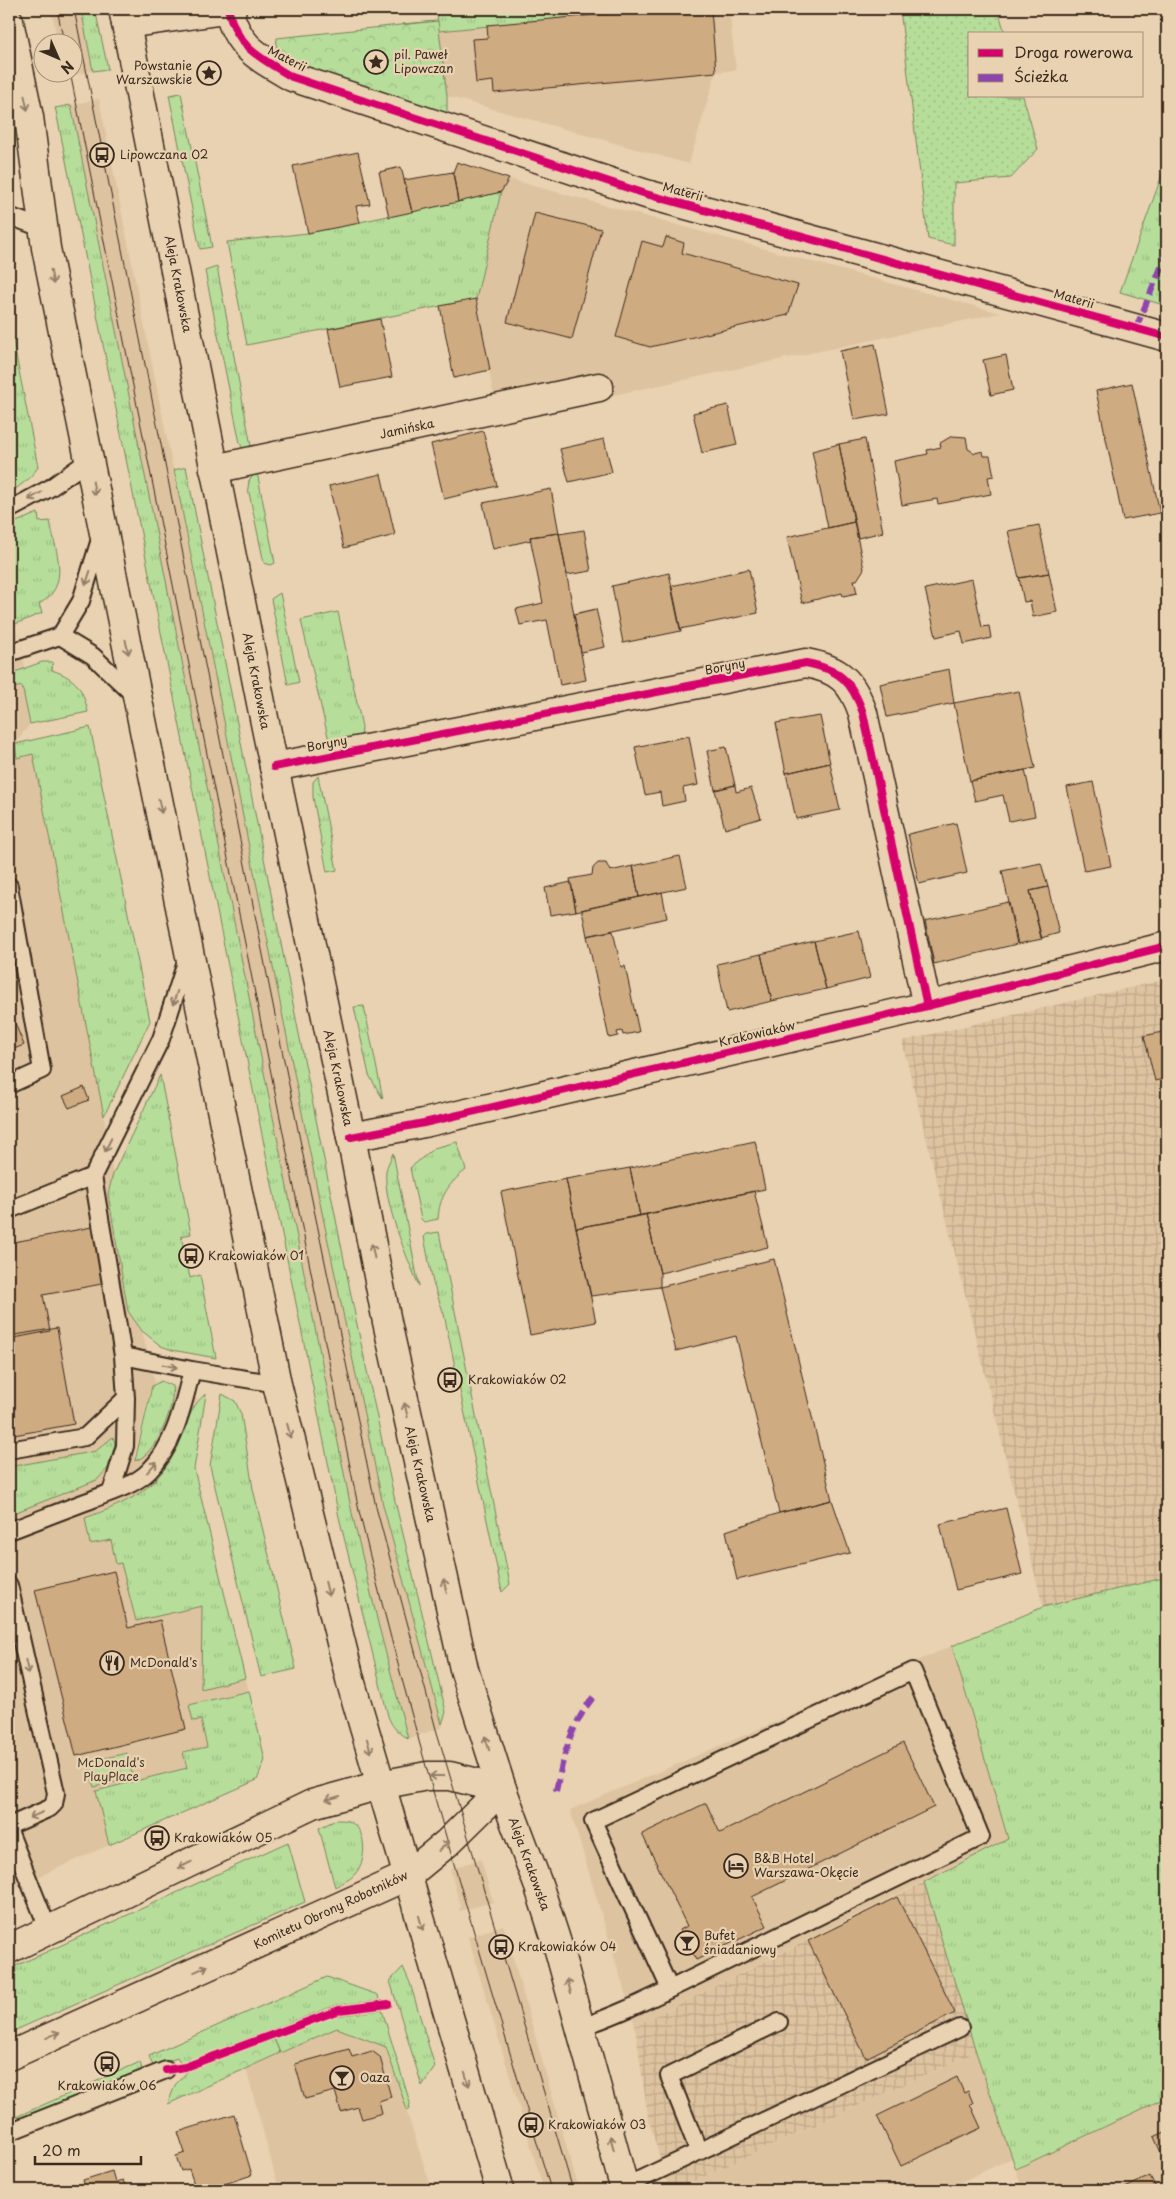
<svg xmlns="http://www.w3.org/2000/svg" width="1176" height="2199" font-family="'Playpen Sans',sans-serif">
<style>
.built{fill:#dec3a0}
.industrial{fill:url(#industrial-grid)}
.grass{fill:url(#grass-tufts);stroke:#78845c}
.forest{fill:url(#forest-crowns);stroke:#78845c}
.garden{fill:url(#garden-dots);stroke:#78845c}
.building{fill:#cfab81;stroke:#3b2a1e}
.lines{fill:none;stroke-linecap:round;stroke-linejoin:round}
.service-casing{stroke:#3b2a1e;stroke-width:20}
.minor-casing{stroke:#3b2a1e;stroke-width:31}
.tertiary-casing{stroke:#3b2a1e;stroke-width:31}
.secondary-casing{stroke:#3b2a1e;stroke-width:31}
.service{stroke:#e9d2b1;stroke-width:16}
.minor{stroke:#e9d2b1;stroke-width:28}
.tertiary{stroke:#e9d2b1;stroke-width:28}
.secondary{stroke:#e9d2b1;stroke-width:28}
.tram{stroke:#3b2a1e;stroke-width:1}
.quiet{stroke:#8e44ad;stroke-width:6;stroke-dasharray:12 6;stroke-linecap:butt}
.cycleway-casing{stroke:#e9d2b1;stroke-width:11}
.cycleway{stroke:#d6006c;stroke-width:8}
.oneway{stroke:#927e68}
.labels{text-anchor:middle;stroke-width:4.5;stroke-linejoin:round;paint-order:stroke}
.poi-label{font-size:12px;fill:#3b2a1e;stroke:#e9d2b1;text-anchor:start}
.street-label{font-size:12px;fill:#3b2a1e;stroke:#e9d2b1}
.park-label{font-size:12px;fill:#473c2a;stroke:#e9d2b1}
</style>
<defs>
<pattern id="industrial-grid" width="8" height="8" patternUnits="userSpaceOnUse" patternTransform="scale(1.25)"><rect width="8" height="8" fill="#dec3a0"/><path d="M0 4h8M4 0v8" fill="none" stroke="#bfa889"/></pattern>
<pattern id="grass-tufts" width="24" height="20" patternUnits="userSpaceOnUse" patternTransform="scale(1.25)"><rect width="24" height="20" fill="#b6de9a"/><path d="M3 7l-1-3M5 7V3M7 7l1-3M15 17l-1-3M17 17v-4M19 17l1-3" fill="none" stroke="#9dbf84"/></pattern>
<pattern id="forest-crowns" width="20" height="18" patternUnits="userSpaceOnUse" patternTransform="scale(1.25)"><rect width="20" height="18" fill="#b6de9a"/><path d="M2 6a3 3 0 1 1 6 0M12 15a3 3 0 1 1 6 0" fill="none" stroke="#9dbf84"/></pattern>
<pattern id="garden-dots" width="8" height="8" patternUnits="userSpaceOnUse" patternTransform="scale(1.25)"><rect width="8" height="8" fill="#b6de9a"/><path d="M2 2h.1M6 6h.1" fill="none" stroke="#9dbf84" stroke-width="1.8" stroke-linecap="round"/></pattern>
</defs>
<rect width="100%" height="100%" fill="#e9d2b1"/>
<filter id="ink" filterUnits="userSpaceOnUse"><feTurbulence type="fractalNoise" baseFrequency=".02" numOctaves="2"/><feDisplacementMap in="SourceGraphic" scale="10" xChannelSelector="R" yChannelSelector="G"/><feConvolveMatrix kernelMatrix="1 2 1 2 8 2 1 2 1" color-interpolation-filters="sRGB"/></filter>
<g filter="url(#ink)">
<path class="built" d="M51,9H81L93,71L65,77L64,73L72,72V42H58Z
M659,9H729L736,70L716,72L689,164L447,96L439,31Z
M99,99L318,1193L383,1505L443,1727L408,1739L378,1623L352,1513L71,105Z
M509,179L1000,313L613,395L607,375L494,397L476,299L501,192Z
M9,602L25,666L9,674Z
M22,686L30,724L15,744L17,757L33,754L104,1116L113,1174L108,1194L109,1205L128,1311L142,1331L155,1382L149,1393L134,1457L138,1461L157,1439L170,1414L173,1393L172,1386L198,1399L194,1406L179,1444L157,1479L138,1496L85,1518L90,1543L111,1540L116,1563H121L202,1606L201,1688L245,1678L249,1691L189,1705L200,1720L207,1747L187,1768L96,1791L109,1845L9,1890V689Z
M952,1646L1008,1839L635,2026L570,1810Z
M481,1859L493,1902L460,1911L459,1909L461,1908L450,1869Z
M503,1925L505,1930L579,2190H544L468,1937Z
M337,2028L386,2047L432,2190H279L246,2069Z
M976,2052L1012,2158L944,2190H674Z
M1167,2097V2190H1022L1016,2169Z"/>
<path class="industrial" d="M1167,979V1577L1043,1607L902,1041Z
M924,1882L976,2052L674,2190H669L648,2117L635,2026Z"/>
<path class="grass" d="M81,9H95L108,69L93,71Z
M479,9H659L439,31L402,24L437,21L438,13Z
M181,93L212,247L200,249L169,95Z
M71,105L352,1513L378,1623L408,1739C398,1733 392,1727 388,1716L339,1517L56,111L55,108Z
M1167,161V306L1120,292Z
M501,192L476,299L247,345L227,242L308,233Z
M217,267L252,451L243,449L240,443L205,271Z
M9,320L38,467L31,477L9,494Z
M186,467L356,1320L395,1501L446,1712L442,1724L383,1505L318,1193L174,470Z
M257,472L275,563L271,565L264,563L248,488L249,480Z
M38,513L39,522L50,521C55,551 72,586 39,604L42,613L13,625L9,602V525Z
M280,593L299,682L288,685L271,599Z
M338,612L362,727L361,738L350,742L329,741L301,620Z
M42,662H53L52,670C77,679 82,687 88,712L30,724L22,686L9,689V674Z
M90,727L150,1021L104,1116L33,754L17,758L15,744Z
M318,776L337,870L327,872L313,797V782Z
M364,1006L383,1099L369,1075L354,1007Z
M160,1075L191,1234L181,1236L190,1278L200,1275L216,1358L172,1350L161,1346L142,1331L128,1311L108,1194L113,1174Z
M457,1142L466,1170C449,1183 439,1197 438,1219L424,1222L421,1219L410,1168L434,1148Z
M393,1153L419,1286C407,1257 383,1203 386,1171C387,1165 391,1159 393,1153Z
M439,1232L510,1584L502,1592L444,1314L433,1283L424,1237L427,1234Z
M161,1381L172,1386C176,1406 156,1455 135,1461L152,1386Z
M206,1394L194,1469L245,1678L201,1689L202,1606L136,1621L121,1563L116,1564L111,1540L90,1544L85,1518C129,1502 158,1490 179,1444C187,1427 189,1406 206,1394Z
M222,1394L235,1401L241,1414L253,1489L296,1669L261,1677L210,1466Z
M113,1437L115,1444L108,1468L97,1480L9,1515V1467L96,1451Z
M1167,1577V2097L1016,2169L976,2052L924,1882L1008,1839L952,1646L1043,1607Z
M249,1691L265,1760L257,1780L109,1845L96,1791L187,1768L183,1752L207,1747L201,1720L193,1721L189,1705Z
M336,1820C341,1820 348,1820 352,1823C368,1833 366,1862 355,1874C350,1880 342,1883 335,1887L319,1828Z
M288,1842L305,1902L9,2033V1969Z
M403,1967L410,1983L435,2067L422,2086L390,1981Z
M327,1977L378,1995L379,2000L336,2005L181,2064L177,2058L153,2066L149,2056Z
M382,2010L410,2103L409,2108L407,2110L386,2047L337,2028L280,2053L274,2039L336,2016Z
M140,2062L142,2070L9,2122V2120Z"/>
<path class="forest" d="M438,21L447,96V116L298,65L276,52L277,38Z
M127,1753L133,1778L94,1787L88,1762Z
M274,2039L280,2053L168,2104L175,2085L188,2071Z"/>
<path class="garden" d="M900,9H998L1005,34H970V96H1023L1038,149L1011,178L954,183V245L928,239Z"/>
<path class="building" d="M659,9H711L716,72L494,93L493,81L476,83L472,39L488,38L487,25Z
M358,152L370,204L356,206L360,223L308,233L293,166Z
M457,162L509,179L501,192L458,202L453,172Z
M401,167L412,212L389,217L379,172Z
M453,172L458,202L412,212L404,180Z
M535,213L601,229L572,339L507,322Z
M666,237L684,243L682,253L798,285L788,315L650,347L616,337L642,241L663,247Z
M476,299L490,370L454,378L440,306Z
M380,319L392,377L340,387L328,329Z
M875,344L889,414L854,420L840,351Z
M1006,355L1013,390L991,395L983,360Z
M1132,383L1160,513L1123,520L1096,391Z
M728,405L737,445L702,453L693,413Z
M483,431L497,486L444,499L431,444Z
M952,436L966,437L968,449L975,453L983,451L984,456H990L994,476L988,477L991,494L938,504L937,499L902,505L894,461L928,454L927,450L941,447L940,443Z
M604,439L612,472L569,482L560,449Z
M865,439L883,532L858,538L839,444Z
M839,444L854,522L828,528L812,451Z
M381,474L395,535L344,548L329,486Z
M551,489L559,533L530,537L531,540L493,549L483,503Z
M854,522L864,569L857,580H854L857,593L843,596L842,593L802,603L787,537Z
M1039,525L1049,573L1019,578L1008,531Z
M584,530L591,571L567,575L559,534Z
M559,533L586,680L560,685L547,620L520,625L516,609L543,603L530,537Z
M749,569L758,613L680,629L671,586Z
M669,573L681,631L623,643L612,586Z
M1049,573L1057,612L1033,617L1030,601L1024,602L1019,578Z
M972,579L982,627L989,626L991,638L964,644L961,631L936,637L925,589Z
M596,609L605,647L581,652L574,614Z
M949,669L954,703L887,717L880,684Z
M1019,691L1035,768L970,781L954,703Z
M820,716L830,763L786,773L776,723Z
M689,736L698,785L683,788L685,801L662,806L660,792L645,795L635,747Z
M726,747L735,785L715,790L707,751Z
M830,763L840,810L796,819L786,773Z
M1025,770L1035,816L1009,821L1003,795L975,801L970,781Z
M1093,782L1111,866L1084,871L1067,787Z
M735,785L736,792L751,788L761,818L725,829L715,790Z
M956,823L967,873L919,884L908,834Z
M680,856L687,887L639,897L633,866Z
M598,863H606L610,871L633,866L639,897L576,911L570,879L592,875L593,868Z
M1041,863L1048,887L1030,891L1042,939L1018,944L1002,871Z
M571,882L576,911L550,915L545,888Z
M1048,887L1059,933L1041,938L1030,891Z
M662,892L667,918L587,936L582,910Z
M1008,902L1017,944L934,964L925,921Z
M613,931L621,967L625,966L639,1032L623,1035L622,1031L617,1032L618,1036L609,1038L587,936Z
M859,931L870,978L826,989L814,941Z
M814,941L826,989L772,1001L761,954Z
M761,954L772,1001L727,1012L717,964Z
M9,1009L24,1045L9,1051Z
M1167,1031V1078L1155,1081L1144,1036Z
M84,1087L89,1100L69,1108L63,1096Z
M755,1141L765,1189L640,1216L630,1168Z
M630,1168L640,1216L576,1228L566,1179Z
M566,1179L596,1322L530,1335L501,1192Z
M754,1191L768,1247L660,1273L646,1214Z
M646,1214L660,1273V1287L591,1296L576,1228Z
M97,1226L107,1283L43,1295L50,1331L9,1339V1243Z
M774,1259L832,1500L779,1513L736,1336L676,1351L660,1287Z
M57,1328L74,1424L9,1436V1336Z
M1167,1331V1369L1159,1333Z
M832,1500L850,1553L737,1580L726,1531L779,1513Z
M1006,1508L1022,1574L956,1590L940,1524Z
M114,1571L128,1628L160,1620L186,1729L76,1756L35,1590Z
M903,1743L934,1807L752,1897L767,1926L696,1960L680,1930L687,1926L642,1834L706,1803L720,1833Z
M897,1897L955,2013L866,2058L808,1941Z
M349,2049L352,2057L372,2051L380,2057L391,2097L379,2101L382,2113L362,2119L358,2107L341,2112L335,2091L305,2099L295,2064Z
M957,2077L964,2093L968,2091L973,2103L970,2104L981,2128L901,2166L877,2116Z
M234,2114L252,2175L206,2190H196L189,2169L181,2171L176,2156L185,2153L178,2132Z
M1167,2131V2166L1154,2137Z
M112,2171L115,2182L123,2180L127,2190H86L83,2180Z
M1150,2176L1157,2190H1121Z"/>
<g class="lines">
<g class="service-casing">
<path id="service" d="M9,216L44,229
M9,510L50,488L89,460
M60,636L93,656L136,697
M9,653L60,636L81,601L101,536
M9,886L42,1070L9,1085
M9,1210L93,1176
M123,1356L192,1370L277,1384
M9,1450L85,1437L126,1398
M111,1492L125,1446L126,1398L123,1356L93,1176L161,1039L187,959
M9,1531C36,1521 63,1510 91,1500C110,1492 134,1486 149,1471C175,1445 183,1405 192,1370
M9,1585L56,1793L54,1804L50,1808L9,1826
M9,1831L49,1931
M581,2027C612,2017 641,2003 670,1989L981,1837L913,1671L593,1821L670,1989
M9,2132L166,2070
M699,2152L669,2076L779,2022
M624,2187L960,2028"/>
</g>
<g class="minor-casing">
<path id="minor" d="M228,9C238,49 259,57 292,77L646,194L1167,337
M126,24L232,9
M214,469L599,387
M274,767L806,663C839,669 852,681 863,713L927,1006"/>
</g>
<g class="tertiary-casing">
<path id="tertiary" d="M351,1137L424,1123L927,1006L1167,946
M9,1949L312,1804L380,1785L427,1776H450L502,1789
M9,2056L407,1876L447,1843L502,1789"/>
</g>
<g class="secondary-casing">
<path id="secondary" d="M123,9L266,728L351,1137L387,1322L464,1669L502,1789L539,1887L557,1943L625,2190
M9,21L29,117L46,248L277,1384L351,1683L500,2190"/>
</g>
<use href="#service" class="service"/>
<use href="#minor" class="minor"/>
<use href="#tertiary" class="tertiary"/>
<use href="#secondary" class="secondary"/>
<path class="tram" d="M57,9L64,42
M74,9L311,1195L376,1507L436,1729L573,2190
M70,72L359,1511C414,1740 484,1965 551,2190"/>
<path class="quiet" d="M1136,328L1167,253
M556,1791C564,1754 570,1727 594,1696"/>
<g class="cycleway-casing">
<path id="cycleway" d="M228,9C238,49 259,57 292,77L646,194L1167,337
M274,767L806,663C839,669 852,681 863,713L927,1006
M351,1137L424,1123L927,1006L1167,946
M166,2070L185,2067L339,2010L388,2004"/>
</g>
<use href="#cycleway" class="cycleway"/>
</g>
<defs><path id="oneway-shaft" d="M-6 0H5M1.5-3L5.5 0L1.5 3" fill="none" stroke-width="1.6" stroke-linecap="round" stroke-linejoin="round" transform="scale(1.25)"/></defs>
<g class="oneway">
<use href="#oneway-shaft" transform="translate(26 103) rotate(78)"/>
<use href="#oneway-shaft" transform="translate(52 277) rotate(79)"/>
<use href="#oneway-shaft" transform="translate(94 488) rotate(79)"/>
<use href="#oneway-shaft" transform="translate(35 496) rotate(150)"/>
<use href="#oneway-shaft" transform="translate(88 578) rotate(108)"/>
<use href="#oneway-shaft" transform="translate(127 647) rotate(78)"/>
<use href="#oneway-shaft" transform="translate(160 806) rotate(78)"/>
<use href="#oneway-shaft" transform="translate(175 998) rotate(108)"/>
<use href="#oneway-shaft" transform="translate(108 1145) rotate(116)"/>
<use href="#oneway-shaft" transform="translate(373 1251) rotate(-101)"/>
<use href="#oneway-shaft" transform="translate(170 1366) rotate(11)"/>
<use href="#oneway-shaft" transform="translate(406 1410) rotate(-103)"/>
<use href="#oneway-shaft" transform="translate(289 1431) rotate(76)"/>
<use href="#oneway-shaft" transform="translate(152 1467) rotate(-48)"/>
<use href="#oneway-shaft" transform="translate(445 1586) rotate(-103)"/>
<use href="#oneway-shaft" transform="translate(327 1589) rotate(76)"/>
<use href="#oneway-shaft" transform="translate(27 1667) rotate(77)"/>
<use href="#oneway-shaft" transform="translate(487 1743) rotate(-107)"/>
<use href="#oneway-shaft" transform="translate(369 1746) rotate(74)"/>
<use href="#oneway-shaft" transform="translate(437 1776) rotate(180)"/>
<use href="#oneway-shaft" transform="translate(333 1798) rotate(164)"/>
<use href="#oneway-shaft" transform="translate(36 1815) rotate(157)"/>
<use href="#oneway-shaft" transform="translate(444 1846) rotate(-41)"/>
<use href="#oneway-shaft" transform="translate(185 1865) rotate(154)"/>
<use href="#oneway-shaft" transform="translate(421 1923) rotate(74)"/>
<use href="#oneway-shaft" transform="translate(201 1969) rotate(-24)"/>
<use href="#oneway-shaft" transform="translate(569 1986) rotate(-106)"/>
<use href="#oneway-shaft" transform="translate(53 2035) rotate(-24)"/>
<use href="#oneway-shaft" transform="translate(467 2079) rotate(73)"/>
<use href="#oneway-shaft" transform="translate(612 2143) rotate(-105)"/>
</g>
</g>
<defs>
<g id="sight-ring" transform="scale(1.25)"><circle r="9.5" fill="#e9d2b1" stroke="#3b2a1e" stroke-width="1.5"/><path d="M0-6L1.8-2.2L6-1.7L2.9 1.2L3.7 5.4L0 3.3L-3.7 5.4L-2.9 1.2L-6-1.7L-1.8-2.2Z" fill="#3b2a1e"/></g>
<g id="bus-ring" transform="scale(1.25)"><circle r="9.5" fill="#e9d2b1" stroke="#3b2a1e" stroke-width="1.5"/><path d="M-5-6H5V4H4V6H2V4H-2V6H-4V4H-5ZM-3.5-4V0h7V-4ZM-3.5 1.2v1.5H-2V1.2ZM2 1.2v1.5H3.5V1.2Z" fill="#3b2a1e"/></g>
<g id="restaurant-ring" transform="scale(1.25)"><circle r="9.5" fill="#e9d2b1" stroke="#3b2a1e" stroke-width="1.5"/><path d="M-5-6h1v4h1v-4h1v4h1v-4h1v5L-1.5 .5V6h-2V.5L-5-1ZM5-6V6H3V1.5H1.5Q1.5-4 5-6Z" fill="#3b2a1e"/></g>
<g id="hotel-ring" transform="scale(1.25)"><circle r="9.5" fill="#e9d2b1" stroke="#3b2a1e" stroke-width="1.5"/><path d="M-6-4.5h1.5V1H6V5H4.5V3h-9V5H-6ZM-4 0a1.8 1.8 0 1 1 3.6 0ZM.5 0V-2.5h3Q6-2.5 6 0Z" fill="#3b2a1e"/></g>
<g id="bar-ring" transform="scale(1.25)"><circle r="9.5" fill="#e9d2b1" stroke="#3b2a1e" stroke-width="1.5"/><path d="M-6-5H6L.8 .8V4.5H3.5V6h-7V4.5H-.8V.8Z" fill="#3b2a1e"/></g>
</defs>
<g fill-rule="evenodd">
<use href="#sight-ring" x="376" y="62"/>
<use href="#sight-ring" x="209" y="73"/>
<use href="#bus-ring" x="102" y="155"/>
<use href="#bus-ring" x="191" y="1256"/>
<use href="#bus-ring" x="450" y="1380"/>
<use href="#restaurant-ring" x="112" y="1663"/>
<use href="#bus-ring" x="157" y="1838"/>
<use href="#hotel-ring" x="736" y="1866"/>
<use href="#bar-ring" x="687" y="1943"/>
<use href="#bus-ring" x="501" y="1947"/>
<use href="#bus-ring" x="107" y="2064"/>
<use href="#bar-ring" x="342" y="2078"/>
<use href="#bus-ring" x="531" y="2125"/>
</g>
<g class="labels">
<g class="poi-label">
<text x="394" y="59">pil. Paweł<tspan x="394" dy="14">Lipowczan</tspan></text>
<text x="192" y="70" text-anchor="end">Powstanie<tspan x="192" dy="14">Warszawskie</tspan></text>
<text x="120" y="159">Lipowczana 02</text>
<text x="208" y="1260">Krakowiaków 01</text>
<text x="468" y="1384">Krakowiaków 02</text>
<text x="130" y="1667">McDonald's</text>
<text x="174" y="1842">Krakowiaków 05</text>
<text x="754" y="1863">B&amp;B Hotel<tspan x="754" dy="14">Warszawa-Okęcie</tspan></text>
<text x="704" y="1940">Bufet<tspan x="704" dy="14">śniadaniowy</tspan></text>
<text x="518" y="1951">Krakowiaków 04</text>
<text x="360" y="2082">Oaza</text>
<text x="107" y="2090" text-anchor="middle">Krakowiaków 06</text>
<text x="548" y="2129">Krakowiaków 03</text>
</g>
<g class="street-label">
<text transform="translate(287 59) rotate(27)" y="4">Materii</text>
<text transform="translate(683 192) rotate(15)" y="4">Materii</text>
<text transform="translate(178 284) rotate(79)" y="4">Aleja Krakowska</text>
<text transform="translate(1074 299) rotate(16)" y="4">Materii</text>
<text transform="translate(407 429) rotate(-12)" y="4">Jamińska</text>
<text transform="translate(725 667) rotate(-11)" y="4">Boryny</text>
<text transform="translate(256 681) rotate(79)" y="4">Aleja Krakowska</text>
<text transform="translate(327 744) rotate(-11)" y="4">Boryny</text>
<text transform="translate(757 1034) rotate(-13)" y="4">Krakowiaków</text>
<text transform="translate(338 1078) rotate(78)" y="4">Aleja Krakowska</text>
<text transform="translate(420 1474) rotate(77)" y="4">Aleja Krakowska</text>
<text transform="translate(529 1864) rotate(70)" y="4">Aleja Krakowska</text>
<text transform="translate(331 1910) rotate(-25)" y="4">Komitetu Obrony Robotników</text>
</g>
<g class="park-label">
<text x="111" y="1767">McDonald's<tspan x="111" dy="14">PlayPlace</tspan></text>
</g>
</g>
<rect width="1176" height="2199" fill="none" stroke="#e9d2b1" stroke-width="30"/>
<rect x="15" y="15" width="1146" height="2169" fill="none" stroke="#3b2a1e" stroke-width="2" filter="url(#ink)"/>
<rect x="968" y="32" width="175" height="65" fill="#e9d2b1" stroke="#a38f76"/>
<rect x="978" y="49" width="25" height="8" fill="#d6006c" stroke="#a38f76"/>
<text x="1014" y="58" font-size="15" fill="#3b2a1e">Droga rowerowa</text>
<rect x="978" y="74" width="25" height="8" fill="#8e44ad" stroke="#a38f76"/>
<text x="1014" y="82" font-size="15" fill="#3b2a1e">Ścieżka</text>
<g transform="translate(58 58) rotate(135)"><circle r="24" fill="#e9d2b1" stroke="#a38f76"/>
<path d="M0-4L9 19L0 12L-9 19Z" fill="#3b2a1e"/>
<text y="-8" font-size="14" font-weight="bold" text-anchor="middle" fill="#3b2a1e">N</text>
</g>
<path d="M35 2156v8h106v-8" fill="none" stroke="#3b2a1e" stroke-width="2.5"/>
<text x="42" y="2156" font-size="15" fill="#3b2a1e" stroke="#e9d2b1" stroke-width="4" paint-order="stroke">20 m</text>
</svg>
